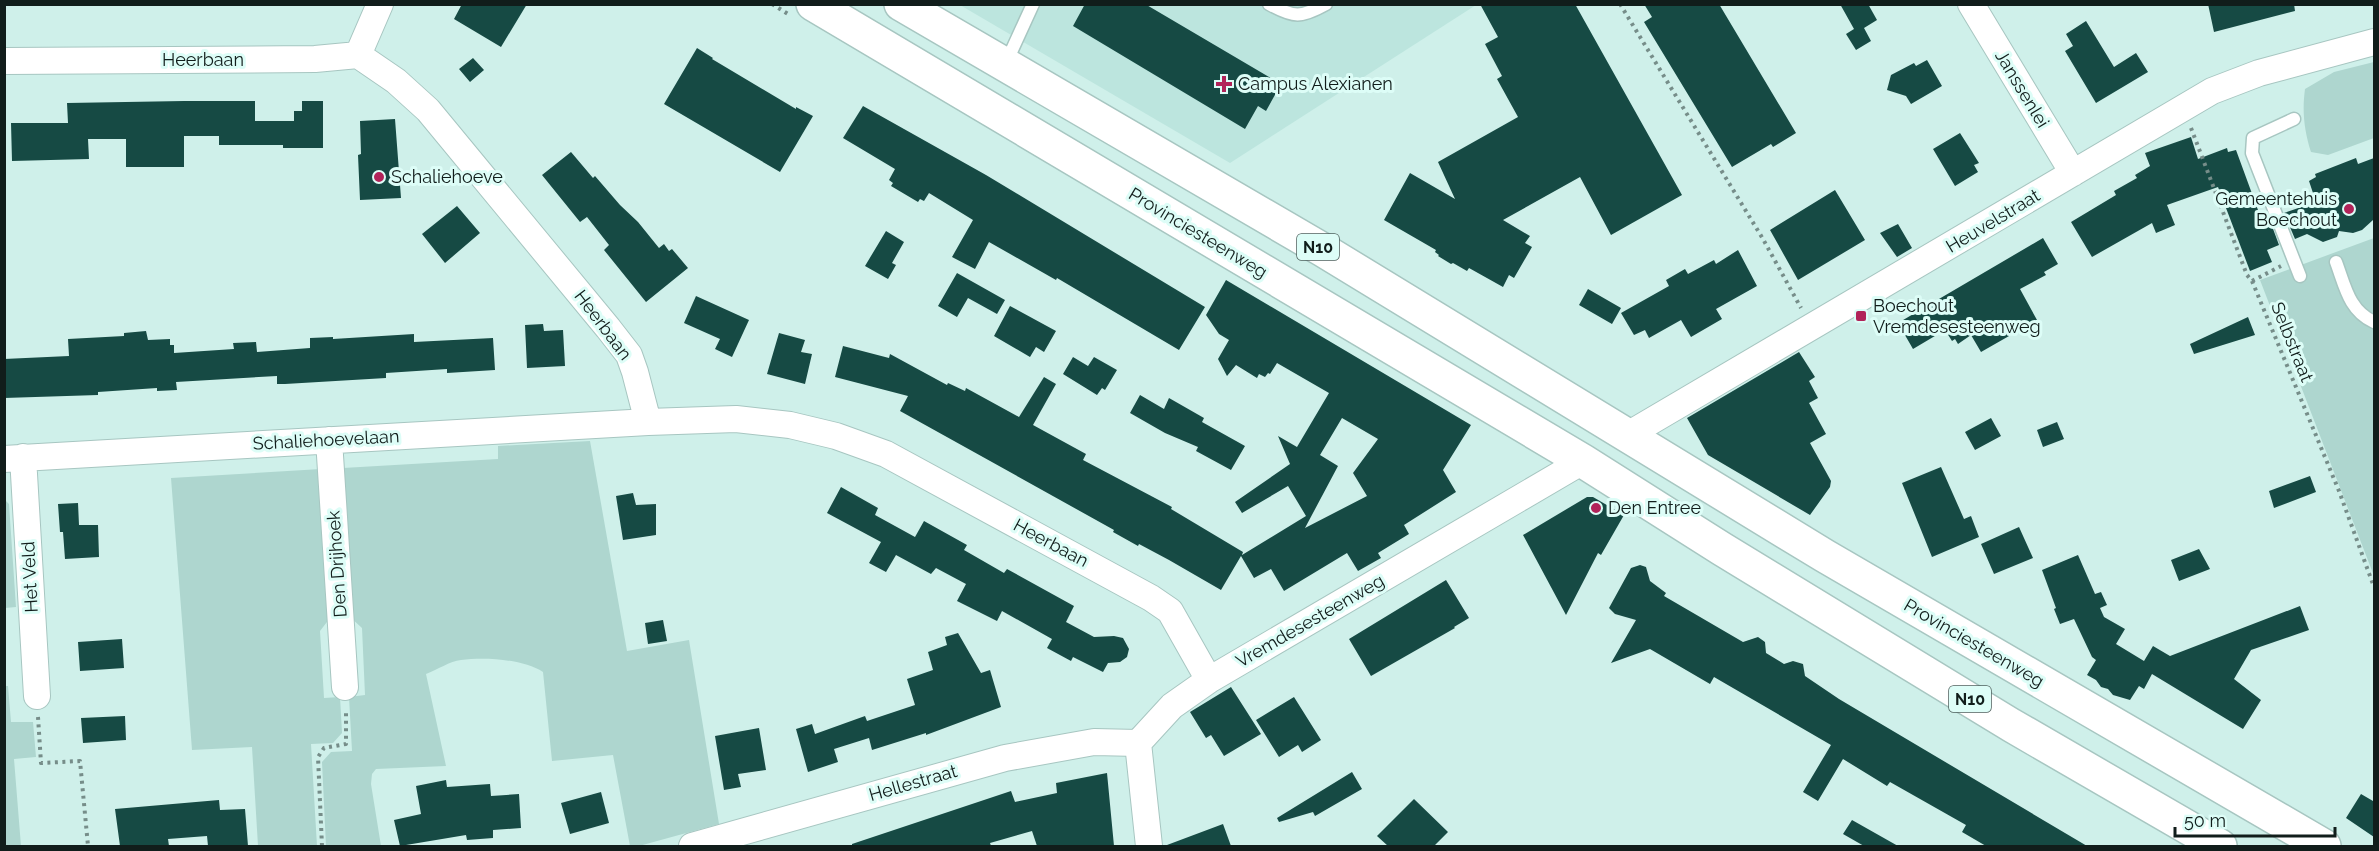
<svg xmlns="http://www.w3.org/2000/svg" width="2379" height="851" font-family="Raleway,sans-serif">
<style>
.built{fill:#bce5de}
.green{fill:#aed6cf}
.building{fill:#164a44;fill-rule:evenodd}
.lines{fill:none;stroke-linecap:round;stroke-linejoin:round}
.lane-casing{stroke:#a7c6c1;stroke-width:15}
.street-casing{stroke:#a7c6c1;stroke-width:28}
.primary-casing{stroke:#a7c6c1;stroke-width:36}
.path{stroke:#768d89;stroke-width:4;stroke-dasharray:3 4.5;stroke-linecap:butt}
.lane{stroke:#fff;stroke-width:12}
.street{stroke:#fff;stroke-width:26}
.primary{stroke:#fff;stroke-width:33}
.poi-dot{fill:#b12359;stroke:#ddfdf7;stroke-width:2}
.labels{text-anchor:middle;stroke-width:6;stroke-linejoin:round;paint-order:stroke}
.shield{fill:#ddfdf7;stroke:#4e605d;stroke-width:1.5}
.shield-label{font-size:16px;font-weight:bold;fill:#111d1b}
.street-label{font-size:18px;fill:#111d1b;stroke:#ddfdf7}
.poi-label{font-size:18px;fill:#111d1b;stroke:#ddfdf7;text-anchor:start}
</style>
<rect width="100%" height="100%" fill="#cff0ea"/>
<path class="built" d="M960,5H1476L1230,163Z"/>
<path class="green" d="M2374,62V138L2328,155L2311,152C2304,130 2302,111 2305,89L2334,72Z
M2374,238V576L2260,280Z
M590,441L627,651L689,640L719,824L639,846H630L613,755L552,761L543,672C523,659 485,657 461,660C450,661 437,670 426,674L446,766L376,769L372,774L371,784L381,846H326L322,762L331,752L352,751L349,697L365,695L362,628L350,617L343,468L498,459V446Z
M321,469L330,618L320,631L324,698L340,697L342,733L333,743L311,744L317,846H258L252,747L192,750L171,478Z
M4,499L9,504L16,607L5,608Z
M5,686H8L11,722H33L36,757L14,759L21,846H5Z"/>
<path class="building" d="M462,4H527L501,47L454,19Z
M1085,4H1145L1281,84L1266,111L1258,106L1245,129L1073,26Z
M1480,4H1575L1682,195L1611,235L1580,177L1503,220L1530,236L1525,243L1532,247L1514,278L1509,275L1503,287L1469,268L1467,271L1453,263L1451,264L1438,256L1439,255L1435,252L1436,250L1384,220L1410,173L1455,199L1438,162L1518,117L1497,79L1502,76L1485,44L1498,37Z
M1644,4H1719L1796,133L1773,147L1771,144L1732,167L1644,22L1652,17Z
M1840,4H1868L1877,20L1864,28L1871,41L1856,50L1846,34L1854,29Z
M2208,4H2294L2295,11L2214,32Z
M2086,21L2114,67L2136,53L2148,72L2096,103L2065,51L2073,46L2066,34Z
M697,48L713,58L712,59L796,109V107L813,116L780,172L664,104Z
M473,58L484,70L470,82L459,69Z
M1927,60L1942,86L1911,104L1906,96L1887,90L1891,75L1914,63L1916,66Z
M184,101H255V121H294V111H302V101H323V148H283V145H219V136H184V167H126V139H88L89,159L12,161L11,123H68L67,103Z
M863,106L986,175L1205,307L1179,350L1057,278L1056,280L989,242L975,269L952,257L973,220L929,193L924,201L920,199L918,202L891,186L893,183L889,180L895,169L843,138Z
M395,119L401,198L360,200L358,155L361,154L360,121Z
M1960,133L1979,163L1974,165L1978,172L1955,186L1933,149Z
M2191,137L2198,159L2227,148L2228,152L2236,150L2262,221L2269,218L2279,245L2267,250L2272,262L2250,271L2218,187L2167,205L2175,225L2156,233L2152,223L2092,257L2071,222L2116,195L2114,191L2137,178L2135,175L2150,166L2145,153Z
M571,152L593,178L595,176L620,205L638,222L659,248L664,244L669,251L672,249L688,268L646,302L604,250L609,245L587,217L580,222L542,175Z
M2356,158L2358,164L2374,158L2373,220L2362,230L2353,233L2339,231L2337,237L2323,242L2307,234L2295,239L2284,213L2316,202L2309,181L2316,177L2315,174Z
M1835,190L1865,240L1798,280L1770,230Z
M457,206L480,233L445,263L422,234Z
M1898,224L1912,248L1897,257L1880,233Z
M886,231L904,242L892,263L896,265L888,279L865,266Z
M2043,238L2058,264L2044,272L2046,275L2020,289L2037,320L1981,352L1971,335L1958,344L1955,339L1952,341L1945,330L1913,349L1898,323Z
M1738,250L1757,286L1716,309L1722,319L1691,337L1681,320L1649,338L1645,330L1634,335L1621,313L1669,286L1666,280L1685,269L1688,274L1714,260L1716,264Z
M957,273L1005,300L997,314L968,298L957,317L938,306Z
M1226,280L1471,425L1443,470L1456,492L1404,525L1409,534L1378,553L1381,558L1358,571L1347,553L1284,591L1271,569L1254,578L1241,556L1221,590L1169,560L1139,544L1138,546L1113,532L1114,530L900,411L908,396L835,377L843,346L889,358L890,354L947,385L948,383L965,391L966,388L1019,417L1044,377L1056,384L1033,425L1086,454L1083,460L1172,507L1171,509L1243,552L1242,555L1306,516L1288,486L1242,513L1235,502L1290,464L1278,436L1297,447L1329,393L1277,363L1270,374L1268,373L1265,377L1259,374L1257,378L1236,365L1227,376L1218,359L1229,340L1219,334L1206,315ZM1342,418L1378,439L1353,473L1367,496L1305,528L1338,466L1320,455Z
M1588,289L1621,308L1612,324L1579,305Z
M696,296L749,320L732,357L715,349L720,339L684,323Z
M1010,306L1056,331L1044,352L1036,347L1030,357L994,336Z
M2248,317L2255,335L2194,354L2190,344Z
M543,324L544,331L563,330L565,366L527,368L525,325Z
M146,331L148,340L170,339V345H174V353L234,349L233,343L256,342L257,352L310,348V338L333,337V339L414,334V342L493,338L495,370L447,373V369L386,373V378L285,384H277V376L176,382L177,390L157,391V388L98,392V395L4,398V359L69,356L68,339L124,336V333Z
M779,333L805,340L801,352L812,354L805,384L767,374Z
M1799,352L1815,377L1809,381L1818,398L1809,403L1826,434L1810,443L1831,481L1830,487L1810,515L1708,455L1687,418Z
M1073,357L1088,366L1094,357L1117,370L1105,390L1102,388L1097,395L1063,374Z
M1140,395L1164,409L1169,398L1204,418L1202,422L1245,446L1231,470L1196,451L1198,447L1165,433L1130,413Z
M1991,418L2001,436L1975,450L1965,432Z
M2057,422L2064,439L2043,447L2037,430Z
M1941,467L1964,519L1971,516L1979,537L1932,557L1902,483Z
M2310,476L2316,492L2274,508L2269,491Z
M841,487L878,508L875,515L915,537L924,521L967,545L964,550L1004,573L1007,569L1074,606L1066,622L1094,637L1114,636L1123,638L1129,649L1127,657L1120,662L1108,663L1103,672L1073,657L1071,661L1047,648L1052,639L1002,611L997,621L957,601L966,584L936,568L931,574L896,555L886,572L869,563L881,542L827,513Z
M633,493L636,505L656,504V535L623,540L616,496Z
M1587,497H1593L1624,515L1601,555L1598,553L1566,615L1523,535Z
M78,503L79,525H98L99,557L65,559L63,532H60L58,504Z
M2019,527L2033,558L1994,574L1981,544Z
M2199,549L2210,569L2179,581L2171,560Z
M2078,555L2095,594L2101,592L2107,605L2100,608L2104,617L2125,629L2116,644L2144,661L2153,646L2170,656L2300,606L2309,630L2251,650L2234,679L2261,700L2243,729L2152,674L2144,689L2139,686L2130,700L2113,695L2108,689L2101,687L2096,680L2087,675L2096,660L2092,657L2074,619L2060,624L2054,609L2056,608L2042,570Z
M1640,565L1646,567L1650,581L1666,593L1664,596L1743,642L1758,637L1765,642L1766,653L1784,664L1793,661L1803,664L1805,676L1839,699L2087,846H1986L1962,832L1966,825L1890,782L1887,786L1843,759L1818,801L1803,792L1831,745L1714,677L1710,684L1650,649L1611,663L1636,620L1615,614L1609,608L1631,568Z
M1446,580L1469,618L1454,627L1455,628L1371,676L1349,639Z
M663,620L667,641L648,644L645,623Z
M958,633L981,673L990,670L1001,707L926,735V733L872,750L869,738L834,749L838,762L808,772L796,729L812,724L815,734L865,716L867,721L915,705L907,679L933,670L928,652L947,645L945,637Z
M122,639L124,668L80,671L78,642Z
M1231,687L1261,734L1224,756L1211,735L1206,738L1190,712Z
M1294,697L1321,740L1302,752L1298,745L1279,757L1256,720Z
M125,716L126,740L83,743L81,718Z
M759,728L766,770L738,774L741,787L724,790L715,736Z
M1352,772L1362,789L1315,816L1313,812L1279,822L1277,818Z
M1107,773L1114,846H1037L1032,831L990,843L991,846H852V844L1011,791L1015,802L1057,793L1056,783Z
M446,780L447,787L490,784L491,796L519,794L521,828L493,830V838L467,840L466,835L400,846L394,820L421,814L416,786Z
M601,792L609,823L570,834L561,803Z
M2361,794L2373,801L2374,799V837L2346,818Z
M1414,799L1448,832L1434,846H1388L1377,836Z
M219,800L220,810L245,809L248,846H208L207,836L168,839L169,846H120L115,809Z
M1852,820L1898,846H1864L1843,834Z
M1223,824L1231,846H1167V845Z"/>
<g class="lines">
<g class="lane-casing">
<path id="lane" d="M1269,4C1294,18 1301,18 1326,4
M1006,63L1033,4
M2294,119L2253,138L2252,153L2300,276
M2336,262C2345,286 2349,311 2374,322"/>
</g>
<g class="street-casing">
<path id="street" d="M1971,4L2073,173
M358,55L380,4
M4,61L315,59L358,55L396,81L428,110L608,328L629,355L635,372L648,422
M1626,436L2212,91L2259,73L2374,42
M329,440L345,687
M23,457L37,696
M4,459L648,422L736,419L790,425L836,436L886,454L1151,598L1170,611L1209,680
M692,846L1005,758L1094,742L1138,743
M1149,846L1138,743L1172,706L1209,680L1583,461"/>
</g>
<g class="primary-casing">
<path id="primary" d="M813,4L1583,461L1722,549L2011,725L2220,846
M901,4L1323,250L1825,556L2324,846"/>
</g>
<path class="path" d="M772,4L788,14
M1620,4L1763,239L1801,308
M2191,128L2247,275L2252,281L2339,491L2374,587
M2252,281L2281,266
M38,717L41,763L80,761L88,846
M322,846L318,757L324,748L346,744V709"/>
<use href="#lane" class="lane"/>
<use href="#street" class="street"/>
<use href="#primary" class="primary"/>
</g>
<g class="poi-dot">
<path d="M1221 75h6v6h6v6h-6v6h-6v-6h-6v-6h6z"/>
<circle cx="379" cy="177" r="6"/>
<circle cx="2349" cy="209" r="6"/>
<rect x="1855" y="310" width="12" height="12" rx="3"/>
<circle cx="1596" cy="508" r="6"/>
</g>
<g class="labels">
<g class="shield">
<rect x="1297" y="234" width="42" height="26" rx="4.5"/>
<rect x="1949" y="686" width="42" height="26" rx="4.5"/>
</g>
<g class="shield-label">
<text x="1318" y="253">N10</text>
<text x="1970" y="705">N10</text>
</g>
<g class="street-label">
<text x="203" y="66">Heerbaan</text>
<text transform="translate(2022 89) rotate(59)" y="6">Janssenlei</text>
<text transform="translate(1993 221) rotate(-31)" y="6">Heuvelstraat</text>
<text transform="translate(1198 233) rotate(31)" y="6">Provinciesteenweg</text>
<text transform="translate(603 325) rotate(53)" y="6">Heerbaan</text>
<text transform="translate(2292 342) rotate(68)" y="6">Selbstraat</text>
<text transform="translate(326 440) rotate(-3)" y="6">Schaliehoevelaan</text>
<text transform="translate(1051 543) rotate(28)" y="6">Heerbaan</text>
<text transform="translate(337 564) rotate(-94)" y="6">Den Drijhoek</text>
<text transform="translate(30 577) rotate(-93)" y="6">Het Veld</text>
<text transform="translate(1310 621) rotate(-30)" y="6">Vremdesesteenweg</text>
<text transform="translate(1974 643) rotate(30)" y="6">Provinciesteenweg</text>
<text transform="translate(913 783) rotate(-16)" y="6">Hellestraat</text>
</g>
<g class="poi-label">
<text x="1238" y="90">Campus Alexianen</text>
<text x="391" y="183">Schaliehoeve</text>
<text x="2337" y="205" text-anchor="end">Gemeentehuis<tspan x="2337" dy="21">Boechout</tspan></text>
<text x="1873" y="312">Boechout<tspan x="1873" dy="21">Vremdesesteenweg</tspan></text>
<text x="1608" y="514">Den Entree</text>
</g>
</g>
<rect width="2379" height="851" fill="none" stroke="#111d1b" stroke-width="12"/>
<path d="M2175 827v9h160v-9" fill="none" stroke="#111d1b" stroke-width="3"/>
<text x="2184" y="827" font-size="18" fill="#111d1b" stroke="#ddfdf7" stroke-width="4.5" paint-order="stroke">50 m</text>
</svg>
